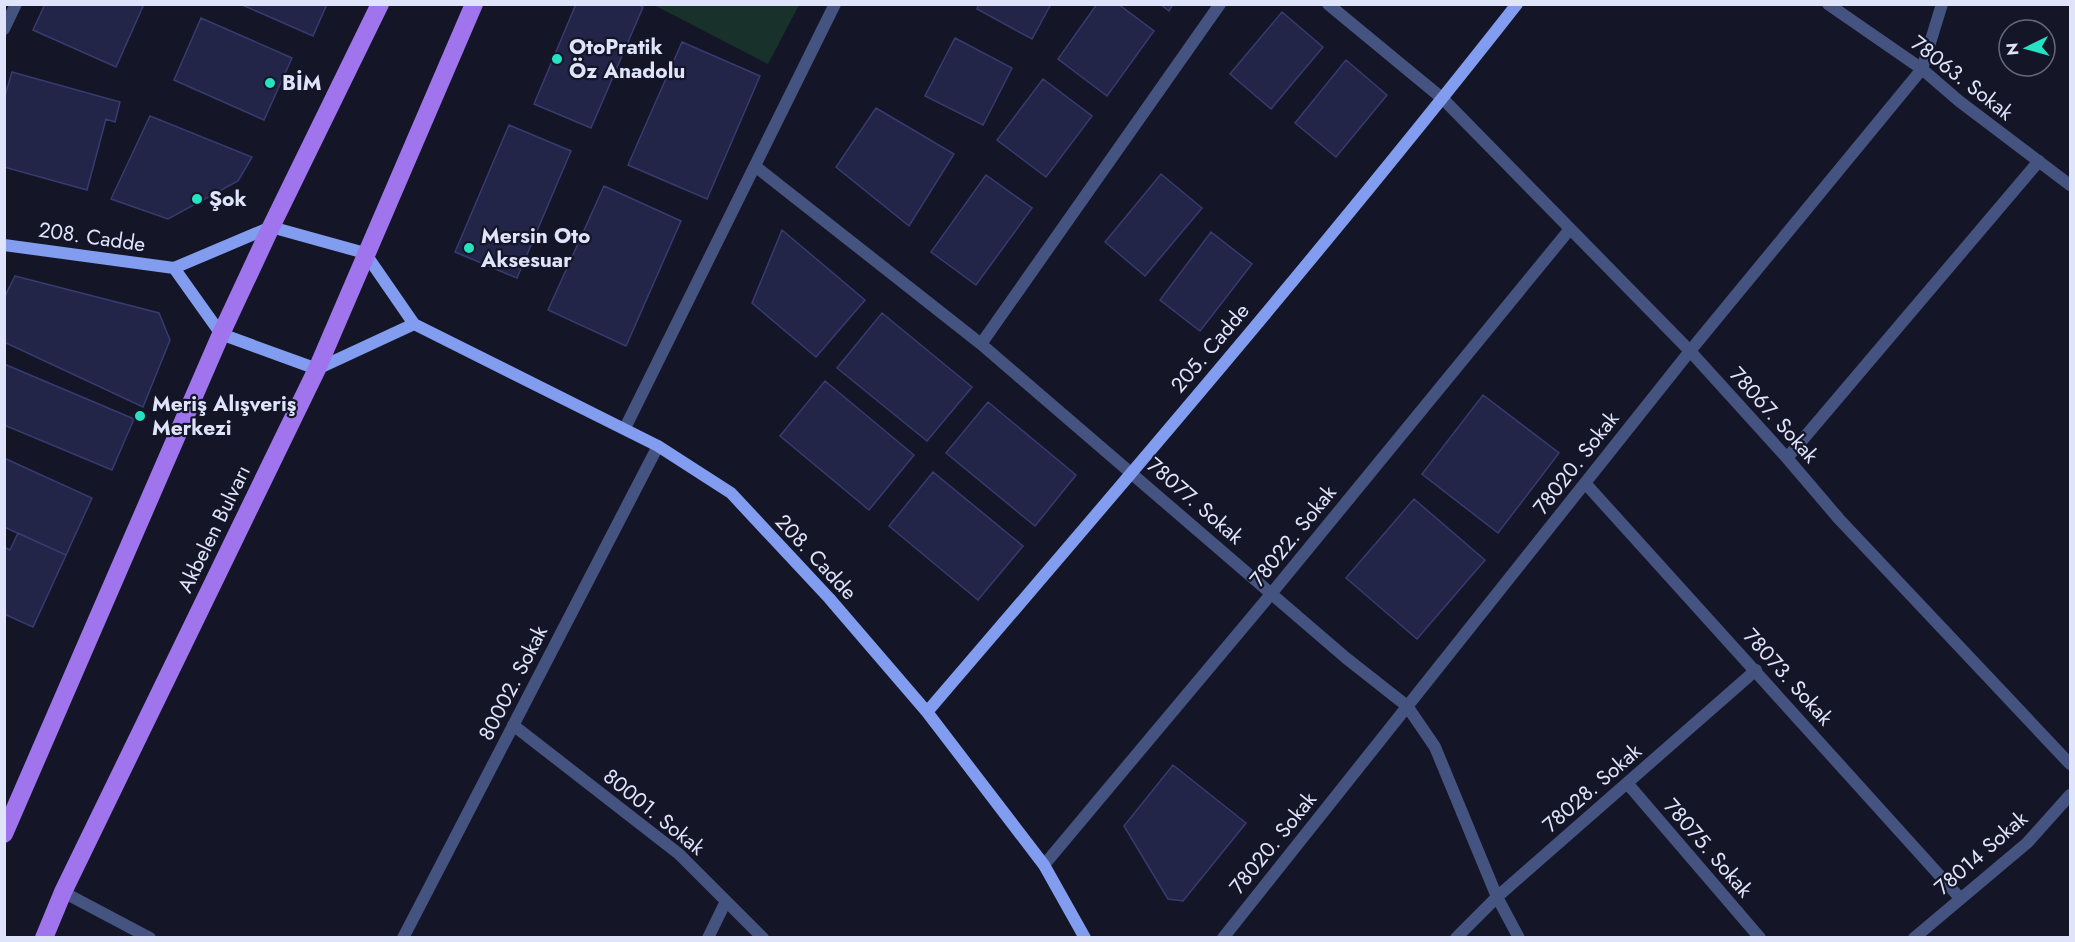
<svg xmlns="http://www.w3.org/2000/svg" width="2075" height="942" font-family="Jost,sans-serif">
<style>
.green{fill:#18312a}
.building{fill:#222547;stroke:#373b70;stroke-width:1.5}
.lines{fill:none;stroke-linecap:round;stroke-linejoin:round}
.street{stroke:#455381;stroke-width:12}
.secondary{stroke:#829def;stroke-width:12}
.primary{stroke:#9f74ed;stroke-width:18}
.poi-dot{fill:#23e3c2;stroke:#141628;stroke-width:2}
.labels{text-anchor:middle;stroke-width:4.5;stroke-linejoin:round;paint-order:stroke}
.poi-label{font-size:21px;font-weight:bold;fill:#dfe4fb;stroke:#141628;text-anchor:start}
.street-label{font-size:21px;fill:#dfe4fb;stroke:#141628}
</style>
<rect width="100%" height="100%" fill="#141628"/>
<path class="green" d="M654,5H799L768,64Z"/>
<path class="building" d="M45,4H144L116,67L33,30Z
M240,4H327L313,36Z
M576,4H637L643,7L591,128L534,104Z
M979,4H1051L1032,39L977,9Z
M1097,4H1118L1154,31L1107,96L1058,59Z
M1160,4H1173L1169,11Z
M1282,12L1323,47L1271,109L1230,74Z
M201,18L292,58L264,120L174,80Z
M955,38L1012,68L983,125L925,96Z
M682,42L760,76L707,199L628,165Z
M1346,60L1387,95L1336,157L1295,123Z
M12,72L120,102L115,122L106,119L87,190L4,167V99Z
M1043,79L1092,116L1046,177L997,140Z
M876,108L954,154L909,226L836,167Z
M150,116L252,157L238,181L168,219L111,199Z
M509,125L571,151L517,278L455,252Z
M1161,174L1202,208L1145,276L1105,242Z
M986,175L1032,208L976,285L931,252Z
M604,186L681,221L626,346L548,310Z
M782,230L865,300L816,357L752,303Z
M1211,232L1252,264L1200,331L1160,300Z
M15,276L159,313L170,340L143,407L4,342V298Z
M882,313L972,387L927,441L837,368Z
M4,364L134,419L112,470L4,425Z
M825,381L914,455L869,510L780,436Z
M1483,395L1559,453L1498,533L1422,474Z
M988,402L1076,475L1035,526L946,453Z
M4,458L92,498L66,555L4,527Z
M933,472L1023,546L978,600L889,526Z
M1414,499L1485,560L1417,639L1346,578Z
M18,533L66,555L33,627L4,614V547L10,550Z
M1173,765L1246,823L1183,901L1168,899L1124,826Z"/>
<g class="lines">
<path class="street" d="M1328,4L1443,99L1690,351L1787,458L1839,519L2070,764
M1828,4L1922,69L1959,101L2070,185
M4,29L16,4
M755,166L981,344L1346,658L1407,706L1435,747L1497,897L1519,938
M981,344L1220,4
M625,428L835,4
M1787,458L2039,161
M1585,483L1960,898
M513,725L679,854L763,938
M1627,783L1760,938
M1044,865L1271,594L1570,229
M63,892L150,938
M403,938L658,446
M708,938L726,901
M1223,938L1690,351L1922,69L1942,4
M1456,938L1497,897L1756,670
M1914,938L2027,843L2070,795"/>
<path class="secondary" d="M4,245L174,268
M174,268L271,227L365,253L414,324L658,446L731,493L829,598L927,712L1044,865L1085,938
M174,268L221,334L317,369L414,324
M927,712C1127,479 1327,246 1517,4"/>
<path class="primary" d="M4,834L221,334L271,227L380,4
M44,938L63,892L317,369L474,4"/>
</g>
<g class="poi-dot">
<circle cx="557" cy="59" r="6"/>
<circle cx="270" cy="83" r="6"/>
<circle cx="197" cy="199" r="6"/>
<circle cx="469" cy="248" r="6"/>
<circle cx="140" cy="416" r="6"/>
</g>
<g class="labels">
<g class="poi-label">
<text x="569" y="54">OtoPratik<tspan x="569" dy="24">Öz Anadolu</tspan></text>
<text x="282" y="90">BİM</text>
<text x="209" y="206">Şok</text>
<text x="481" y="243">Mersin Oto<tspan x="481" dy="24">Aksesuar</tspan></text>
<text x="152" y="411">Meriş Alışveriş<tspan x="152" dy="24">Merkezi</tspan></text>
</g>
<g class="street-label">
<text transform="translate(1962 78) rotate(38)" y="7">78063. Sokak</text>
<text transform="translate(92 237) rotate(8)" y="7">208. Cadde</text>
<text transform="translate(1210 348) rotate(-50)" y="7">205. Cadde</text>
<text transform="translate(1774 415) rotate(48)" y="7">78067. Sokak</text>
<text transform="translate(1576 463) rotate(-52)" y="7">78020. Sokak</text>
<text transform="translate(1195 501) rotate(41)" y="7">78077. Sokak</text>
<text transform="translate(214 529) rotate(-64)" y="7">Akbelen Bulvarı</text>
<text transform="translate(1293 536) rotate(-51)" y="7">78022. Sokak</text>
<text transform="translate(816 557) rotate(47)" y="7">208. Cadde</text>
<text transform="translate(1788 677) rotate(48)" y="7">78073. Sokak</text>
<text transform="translate(513 683) rotate(-63)" y="7">80002. Sokak</text>
<text transform="translate(1592 788) rotate(-41)" y="7">78028. Sokak</text>
<text transform="translate(654 812) rotate(39)" y="7">80001. Sokak</text>
<text transform="translate(1273 843) rotate(-51)" y="7">78020. Sokak</text>
<text transform="translate(1708 848) rotate(49)" y="7">78075. Sokak</text>
<text transform="translate(1981 853) rotate(-41)" y="7">78014 Sokak</text>
</g>
</g>
<rect width="2075" height="942" fill="none" stroke="#dfe4fb" stroke-width="12"/>
<g transform="translate(2027 48) rotate(265)"><circle r="28" fill="#141628" stroke="#65687c" stroke-width="1.5"/>
<path d="M0-4.5L10 22L0 15L-10 22Z" fill="#23e3c2"/>
<text y="-9" font-size="16" font-weight="bold" text-anchor="middle" fill="#dfe4fb">N</text>
</g>
</svg>
